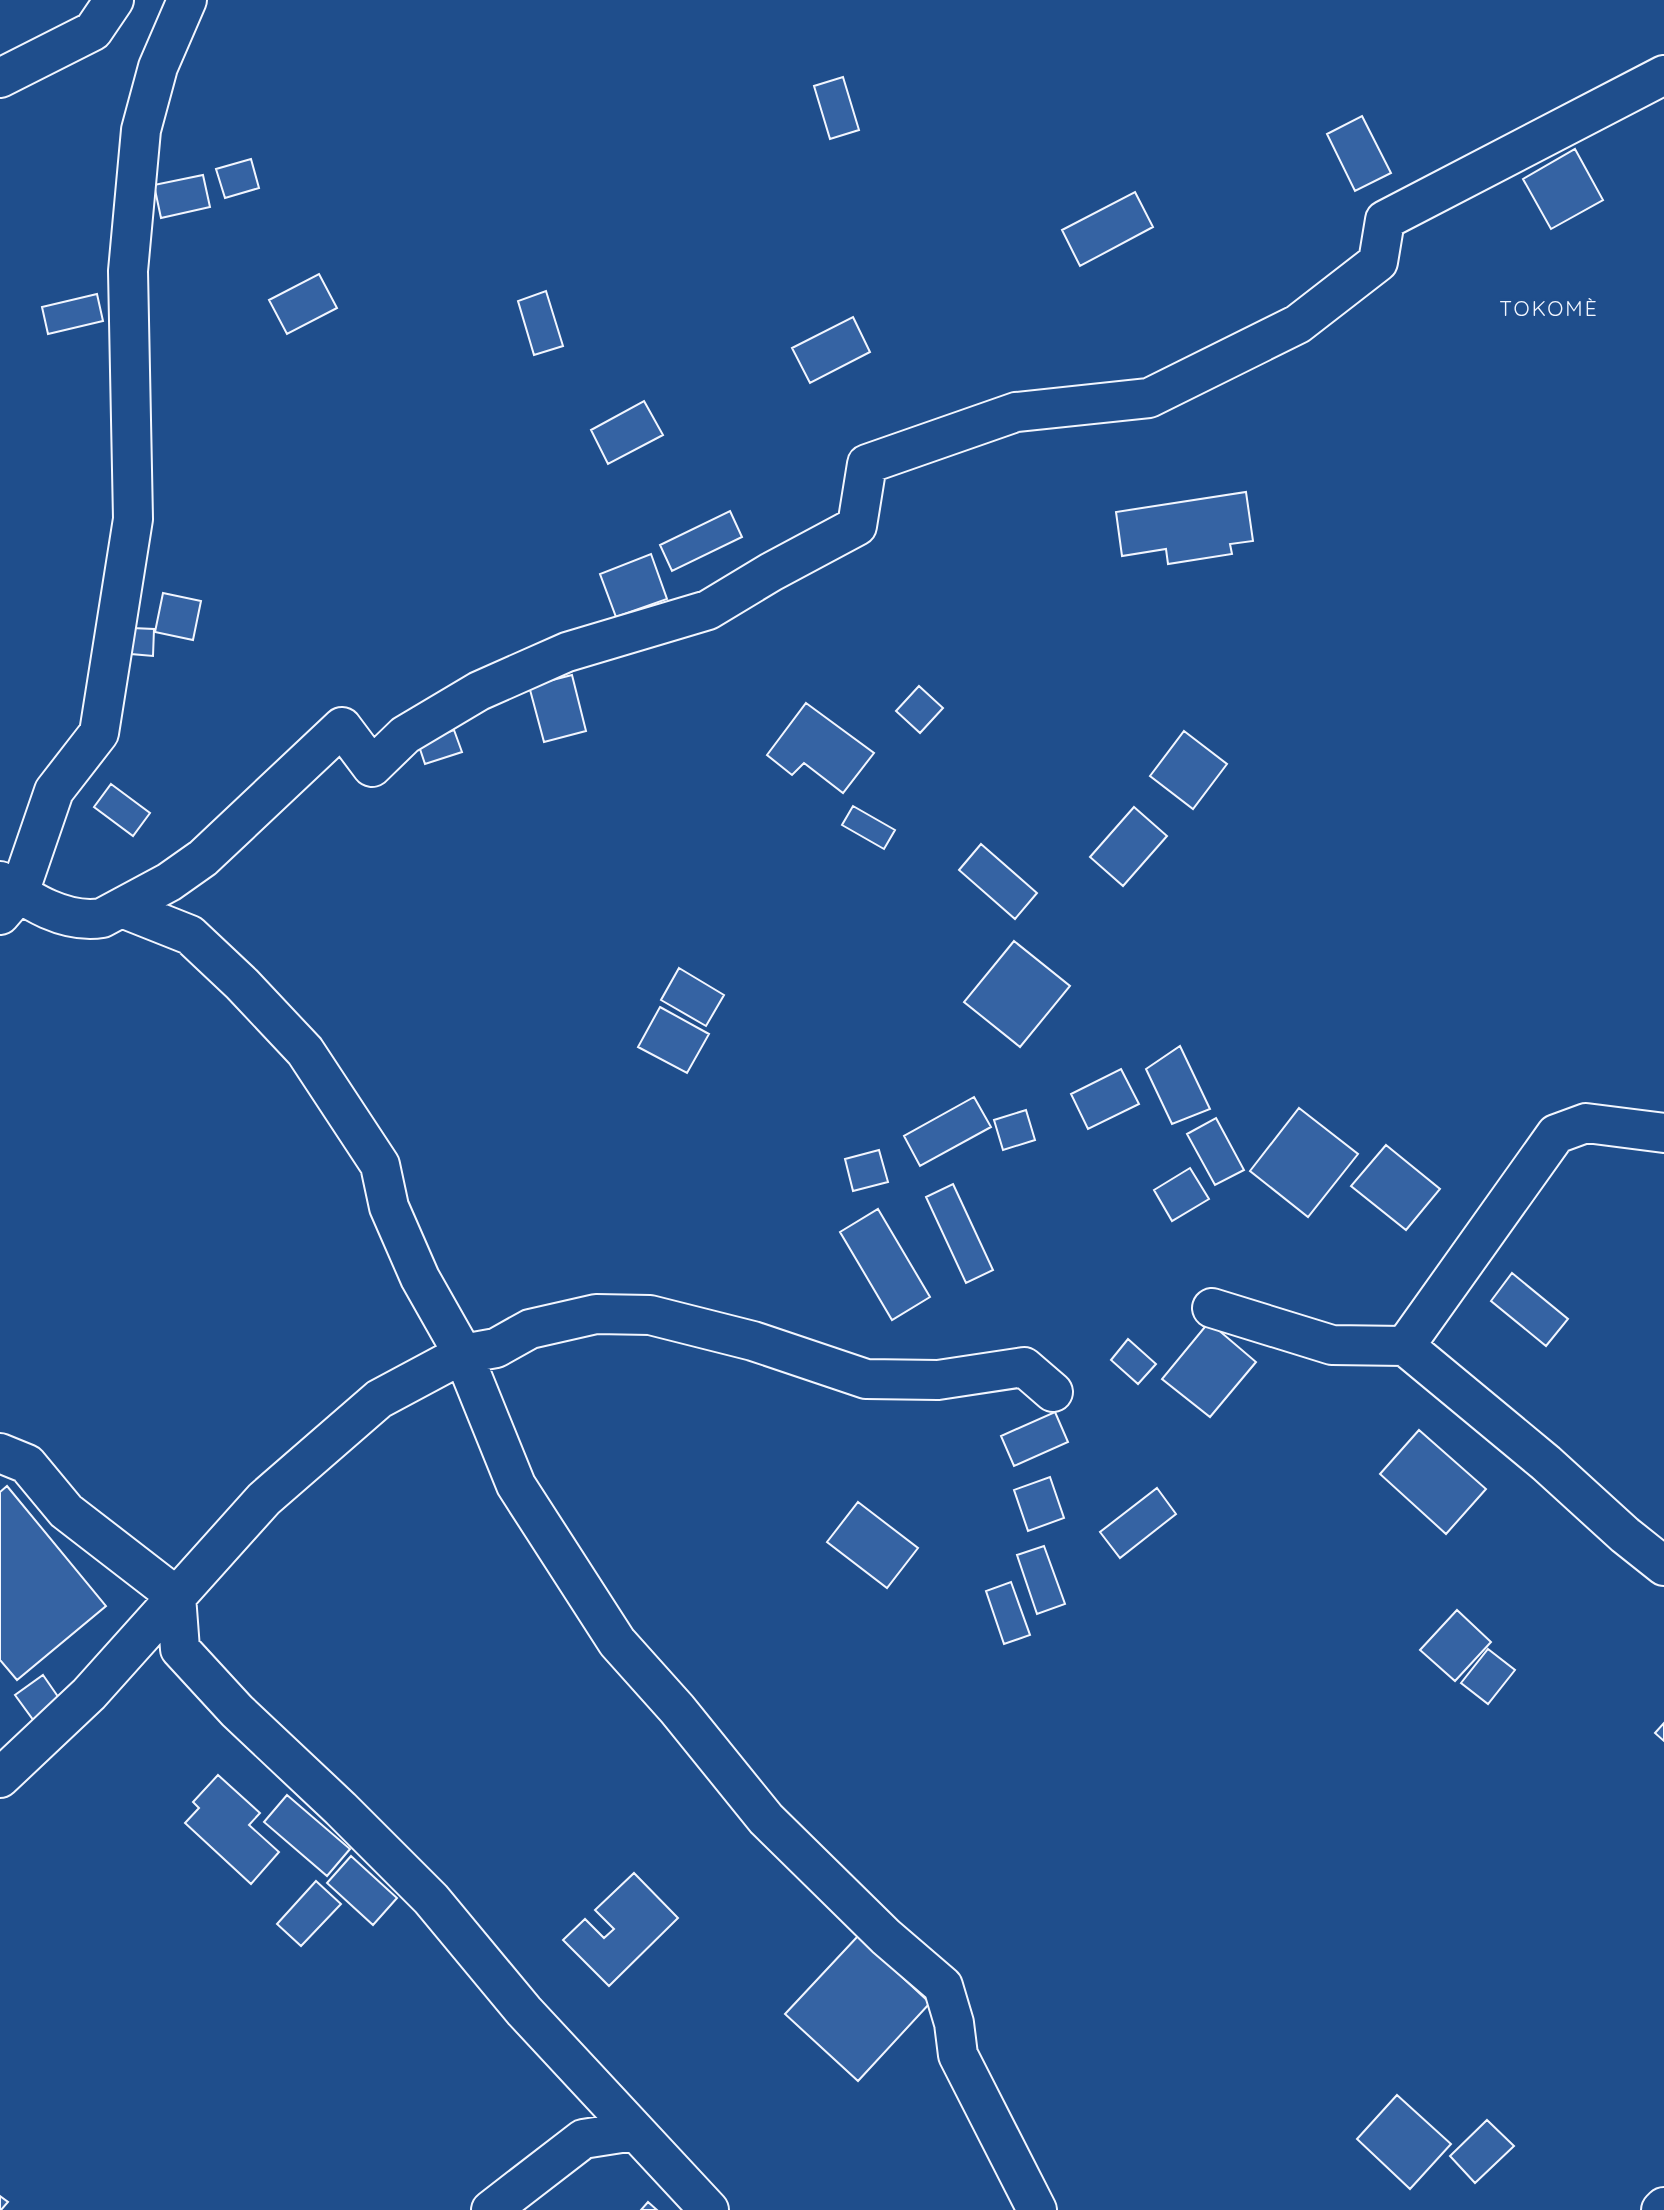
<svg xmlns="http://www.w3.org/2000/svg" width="1664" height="2210" font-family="Quicksand,sans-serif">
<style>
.building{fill:#3563a3;stroke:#f2f6ff;stroke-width:2}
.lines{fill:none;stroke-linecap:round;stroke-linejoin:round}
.minor-casing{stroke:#f2f6ff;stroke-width:42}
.minor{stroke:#1f4e8c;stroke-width:38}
.labels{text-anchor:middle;stroke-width:5;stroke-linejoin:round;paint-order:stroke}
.quarter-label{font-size:21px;letter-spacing:2px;fill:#f2f6ff;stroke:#1f4e8c}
</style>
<rect width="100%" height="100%" fill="#1f4e8c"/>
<path class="building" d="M843,77L859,130L830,139L814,86Z
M1362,116L1391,173L1355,191L1327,134Z
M1575,149L1603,200L1551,229L1523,179Z
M251,159L259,188L225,198L216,169Z
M203,175L210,207L161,218L154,185Z
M1135,192L1153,227L1080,266L1062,230Z
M319,274L337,308L287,334L269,300Z
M546,291L563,346L534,355L518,301Z
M97,294L103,321L48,334L42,307Z
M853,317L870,352L810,383L792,348Z
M644,401L663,435L608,464L591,430Z
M1246,492L1253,541L1230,544L1232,554L1168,564L1166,549L1122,556L1116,512Z
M730,511L742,537L672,571L660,545Z
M651,554L667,599L616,617L600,574Z
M163,593L201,601L193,640L155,632Z
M132,628L154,629L153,656L131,654Z
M572,675L586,731L544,742L529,686Z
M919,686L943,708L920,733L896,711Z
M806,703L874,753L843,793L804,763L792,775L767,755Z
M454,730L462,752L425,764L418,743Z
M1184,731L1227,764L1193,809L1150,776Z
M111,784L150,813L133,836L94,807Z
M853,806L895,830L884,849L842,825Z
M1134,807L1167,836L1123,886L1090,857Z
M981,844L1037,893L1015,919L959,870Z
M1014,941L1070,986L1020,1047L964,1002Z
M679,968L724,995L706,1026L661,1000Z
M660,1007L709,1034L687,1073L638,1047Z
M1180,1046L1210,1109L1172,1124L1146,1069Z
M1121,1069L1139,1104L1088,1129L1071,1094Z
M974,1097L991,1127L920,1166L904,1136Z
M1299,1108L1358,1154L1308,1217L1250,1171Z
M1026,1110L1035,1140L1003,1150L994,1120Z
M1216,1118L1244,1170L1215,1185L1187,1134Z
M1386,1145L1440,1189L1406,1230L1351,1186Z
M879,1150L888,1182L853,1191L845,1159Z
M1190,1168L1209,1199L1172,1221L1154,1190Z
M953,1184L993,1270L966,1283L926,1197Z
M878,1209L930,1297L892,1320L840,1232Z
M1512,1273L1568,1319L1546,1346L1491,1301Z
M1209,1322L1256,1362L1210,1417L1162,1379Z
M1128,1339L1156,1364L1138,1384L1111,1360Z
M1055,1412L1068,1442L1014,1466L1001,1436Z
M1419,1430L1486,1489L1446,1534L1380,1474Z
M1050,1477L1064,1518L1028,1531L1014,1490Z
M7,1486L106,1606L17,1680L0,1660V1492Z
M1157,1488L1176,1514L1120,1558L1100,1532Z
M858,1502L918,1548L887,1588L827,1542Z
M1044,1546L1065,1604L1037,1614L1017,1555Z
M1011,1582L1030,1635L1004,1644L986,1591Z
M1457,1610L1491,1642L1455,1681L1420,1650Z
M1488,1649L1515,1670L1488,1704L1461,1683Z
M43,1675L61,1701L34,1721L15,1695Z
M1664,1723V1741L1655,1733Z
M218,1775L260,1813L249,1825L279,1852L251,1884L185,1823L199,1808L193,1802Z
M287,1795L350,1849L327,1876L264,1822Z
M351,1856L397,1898L373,1925L327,1883Z
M634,1873L678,1918L609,1986L563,1940L585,1919L604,1938L614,1929L595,1910Z
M316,1881L341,1904L301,1946L277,1924Z
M858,1936L930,2003L858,2081L785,2014Z
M1397,2095L1451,2144L1410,2189L1357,2139Z
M1487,2120L1514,2146L1475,2183L1450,2156Z
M0,2196L8,2202L1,2210H0Z
M648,2202L657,2210H641Z"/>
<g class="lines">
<g class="minor-casing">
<path id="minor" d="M0,78L93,31L114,0
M0,881C30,901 65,924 102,918L169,882L203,858L342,727L372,767L405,735L479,691L567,652L708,610L771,572L857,526L867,464L1016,412L1149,398L1298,324L1378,262L1385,220L1664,75
M122,908L190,935L242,984L305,1051L380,1165L389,1207L420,1278L463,1354L516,1485L617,1642L677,1709L766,1819L886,1937L943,1986L954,2023L958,2055L1037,2210
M0,915L19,893L54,791L99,733L133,519L128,271L141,130L158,67L187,0
M1212,1308L1332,1345L1405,1346L1546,1463L1625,1535L1664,1566
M1405,1346L1556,1134L1586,1123L1664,1133
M0,1453L27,1464L66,1511L176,1596L180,1649L237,1711L341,1809L431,1899L524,2011L709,2210
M0,1778L89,1694L264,1499L379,1399L463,1354L496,1348L530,1329L596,1314L650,1315L753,1341L866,1379L938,1380L1024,1367L1053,1392
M491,2210L583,2139L634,2131
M1661,2210L1664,2207"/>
</g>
<use href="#minor" class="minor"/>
</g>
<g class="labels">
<g class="quarter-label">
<text x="1549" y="316">TOKOMÈ</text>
</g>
</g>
</svg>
